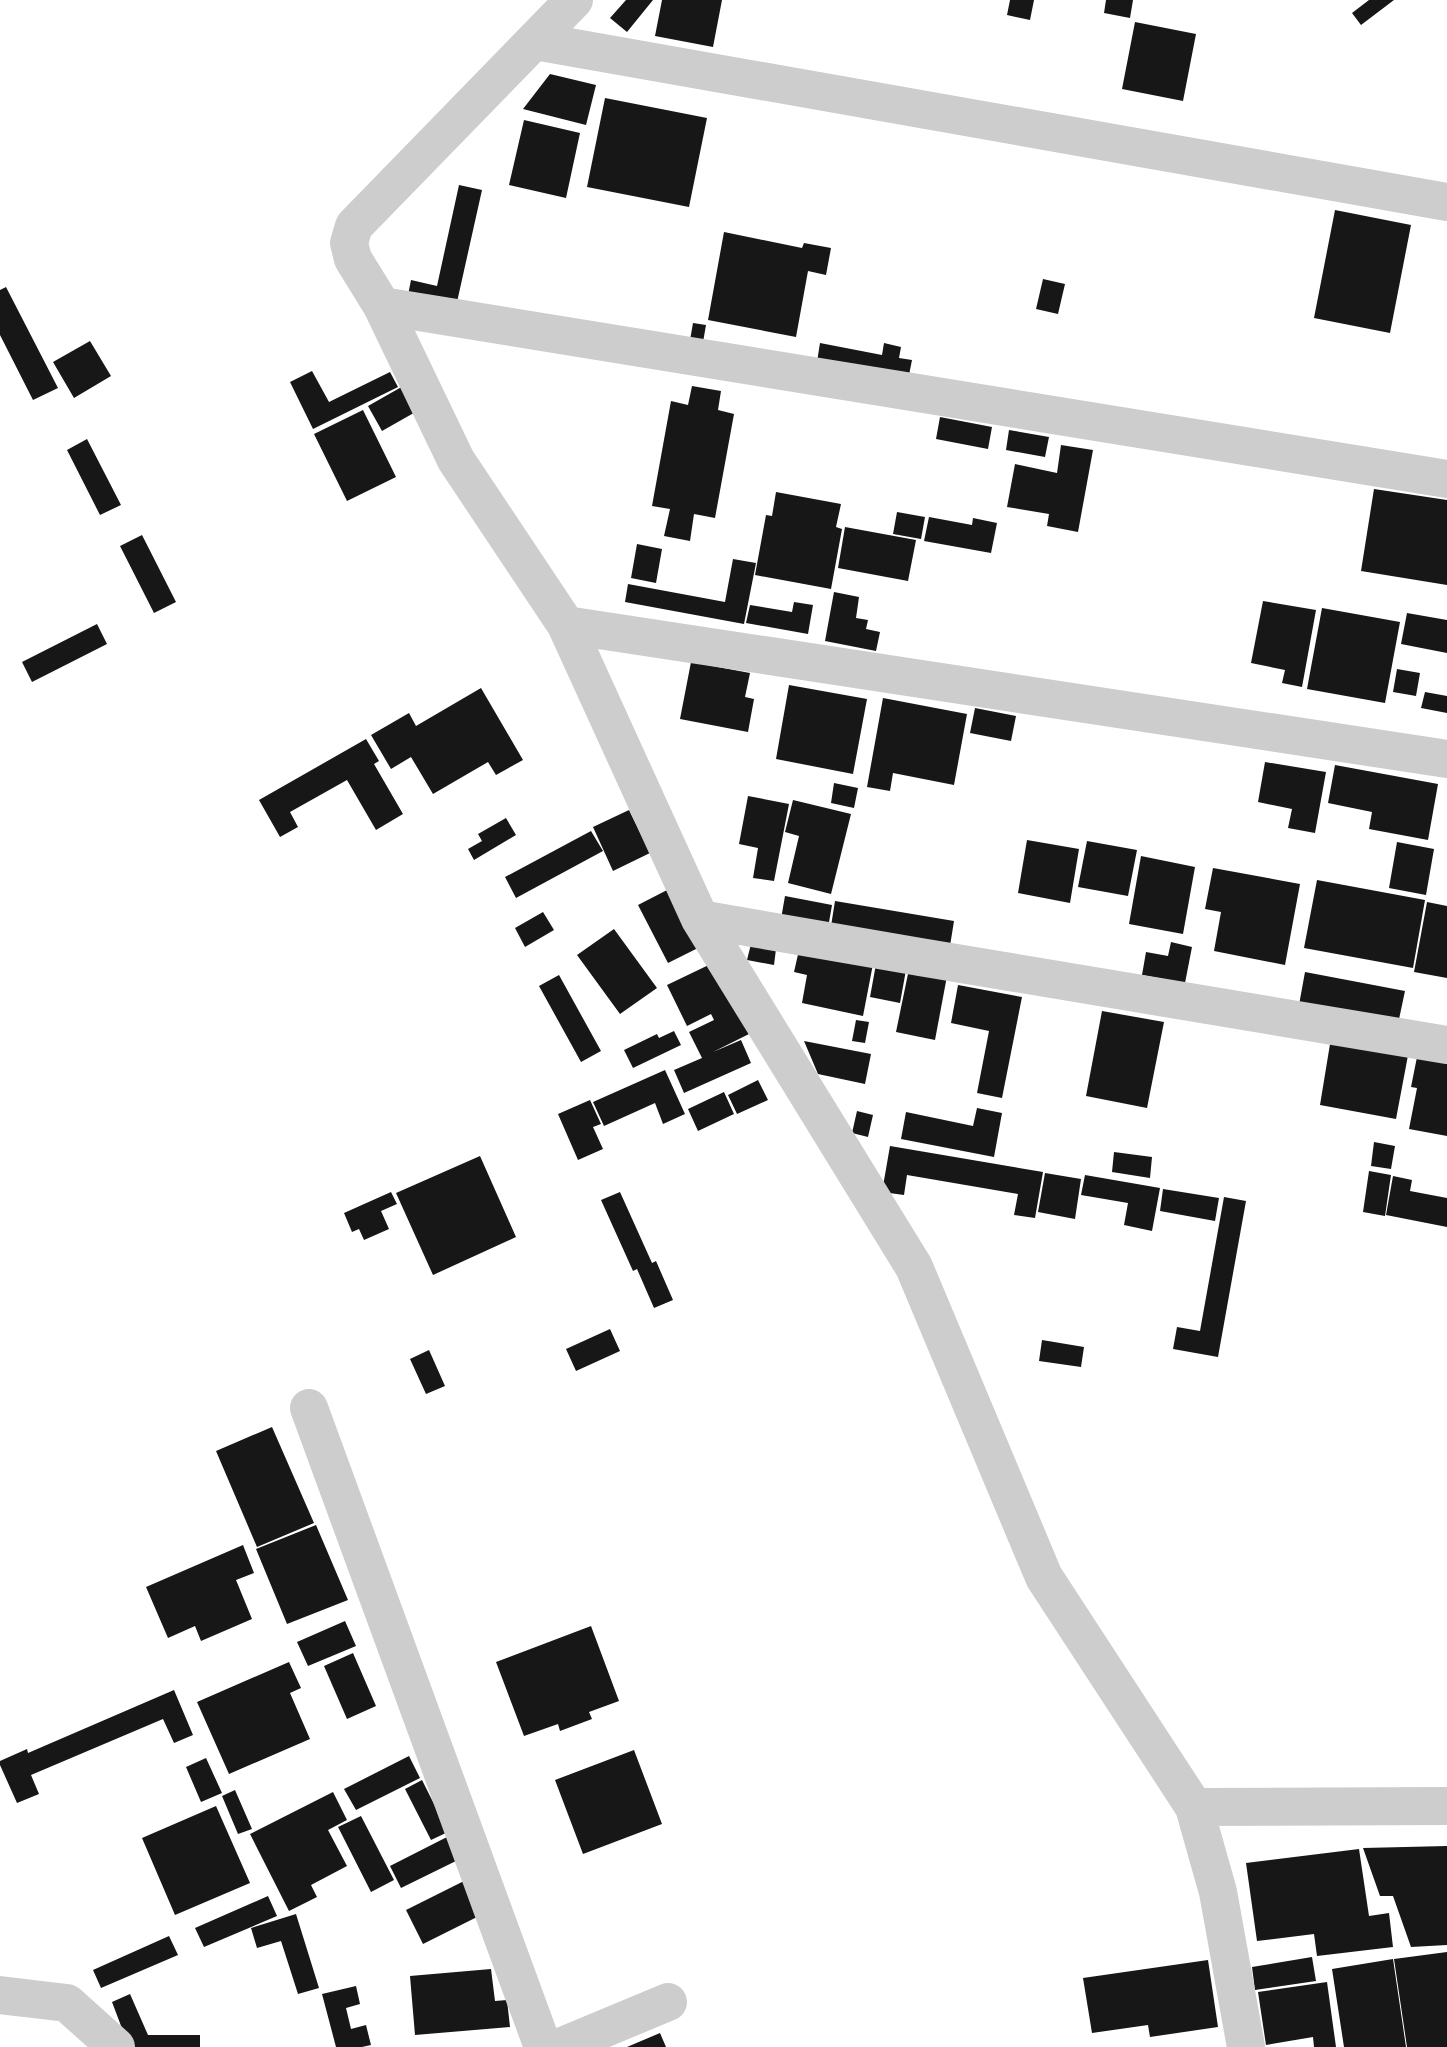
<svg xmlns="http://www.w3.org/2000/svg" width="1447" height="2047" font-family="Karla,sans-serif">
<style>
.building{fill:#171717}
.lines{fill:none;stroke-linecap:round;stroke-linejoin:round}
.minor{stroke:#cdcdcd;stroke-width:38}
</style>
<rect width="100%" height="100%" fill="#fff"/>
<path class="building" d="M626,0H653L627,32L610,18Z
M662,0H722L713,47L655,36Z
M1010,0H1034L1030,20L1007,15Z
M1106,0H1133L1130,18L1104,13Z
M1369,0H1394L1361,25L1352,13Z
M1135,22L1196,34L1183,101L1122,89Z
M550,74L596,85L586,125L523,109Z
M605,98L707,118L689,207L587,187Z
M524,120L580,133L566,198L509,185Z
M459,185L482,190L455,311L407,300L411,280L437,286Z
M1335,210L1411,225L1390,333L1314,318Z
M724,232L802,248L804,243L831,248L826,275L808,271L796,337L708,320Z
M1043,279L1065,284L1058,314L1036,309Z
M6,287L58,388L33,400L0,335V290Z
M693,323L706,325L702,348L689,346Z
M90,341L111,376L74,398L53,362Z
M820,343L882,355L884,343L901,347L899,358L912,360L907,385L816,368Z
M312,371L329,402L390,372L398,387L313,429L290,382Z
M405,385L419,410L382,431L368,406Z
M692,386L721,391L718,410L734,414L715,518L694,514L690,541L664,536L670,509L652,506L671,401L688,405Z
M363,410L396,477L347,501L314,434Z
M940,417L992,427L988,449L936,439Z
M1009,430L1049,437L1045,457L1006,450Z
M87,439L121,505L100,515L67,450Z
M1061,445L1093,450L1078,532L1047,526L1049,514L1007,507L1015,464L1057,473Z
M1374,489L1447,500V585L1361,571Z
M776,492L841,504L836,527L842,529L831,589L755,575L766,515L772,516Z
M897,512L925,517L921,539L893,534Z
M929,517L972,525L973,518L997,523L991,553L924,541Z
M845,527L916,540L908,581L838,568Z
M142,535L176,602L154,613L120,546Z
M637,544L662,549L656,583L631,578Z
M733,559L756,563L744,624L625,602L628,584L725,602Z
M834,592L859,597L856,618L868,620L866,629L880,632L876,651L825,641Z
M1263,601L1316,610L1302,687L1282,683L1285,670L1251,663Z
M794,602L813,605L808,634L746,623L750,605L792,612Z
M1322,608L1400,622L1385,703L1307,689Z
M1407,613L1447,620V653L1401,644Z
M97,624L107,644L32,682L22,662Z
M691,662L750,673L745,697L754,699L748,732L680,719Z
M1397,669L1420,673L1416,696L1393,692Z
M789,685L867,699L853,774L776,759Z
M481,688L523,760L496,775L488,762L433,794L411,757L391,769L371,735L409,713L416,726Z
M1425,692L1447,696V713L1421,708Z
M883,698L967,714L954,785L893,773L890,791L867,787Z
M975,708L1016,716L1011,741L970,733Z
M366,739L379,761L374,764L403,814L376,830L347,780L290,812L298,827L280,837L259,800Z
M1265,762L1326,772L1315,833L1288,828L1292,809L1258,802Z
M1335,765L1438,784L1428,840L1369,829L1372,812L1328,803Z
M834,783L858,788L854,808L831,803Z
M748,796L789,804L774,881L753,878L758,848L739,844Z
M793,800L851,814L831,894L788,883L799,836L785,832Z
M629,810L650,853L613,871L593,827Z
M506,818L516,835L474,860L468,849L482,841L478,834Z
M591,831L603,851L516,898L505,877Z
M1027,840L1079,849L1070,903L1018,893Z
M1087,841L1137,850L1128,896L1078,887Z
M1397,842L1434,849L1426,895L1389,888Z
M1141,856L1195,867L1183,934L1129,924Z
M1213,868L1300,884L1285,965L1214,951L1221,912L1205,909Z
M1317,880L1425,900L1413,968L1304,948Z
M671,888L702,946L668,963L638,905Z
M785,896L832,905L828,928L781,919Z
M835,901L954,921L950,946L831,926Z
M1427,902L1447,906V978L1414,972Z
M543,912L554,930L525,947L515,928Z
M614,929L657,988L620,1014L577,955Z
M1171,942L1192,947L1185,983L1142,975L1146,952L1168,956Z
M751,944L776,949L774,965L747,960Z
M799,950L873,964L863,1016L802,1003L807,975L794,972Z
M717,961L751,1033L713,1052L741,1040L751,1063L684,1093L674,1070L702,1058L689,1032L714,1020L711,1014L687,1026L667,985Z
M876,964L906,970L900,1003L870,997Z
M909,969L947,976L935,1040L896,1032Z
M1305,972L1405,991L1398,1024L1299,1005Z
M559,975L601,1051L581,1062L539,986Z
M958,985L1022,997L1002,1098L977,1093L989,1031L951,1023Z
M1102,1011L1164,1022L1147,1108L1086,1096Z
M856,1020L869,1022L865,1043L852,1041Z
M674,1031L681,1045L633,1068L624,1050L657,1034L659,1038Z
M804,1041L871,1054L865,1084L818,1074Z
M1330,1044L1409,1050L1396,1119L1320,1105Z
M1417,1057L1447,1063V1136L1409,1129L1417,1088L1411,1087Z
M665,1070L685,1114L663,1124L655,1103L604,1126L593,1102Z
M758,1080L768,1100L737,1114L728,1095Z
M724,1092L734,1114L698,1131L688,1109Z
M590,1100L601,1124L593,1127L603,1149L578,1160L558,1114Z
M977,1108L1002,1113L994,1157L901,1139L906,1112L973,1126Z
M857,1111L873,1115L868,1137L852,1133Z
M1374,1142L1395,1146L1391,1169L1371,1166Z
M890,1146L1043,1172L1035,1218L1014,1215L1018,1194L907,1175L904,1195L882,1192Z
M1114,1152L1152,1157L1150,1178L1112,1172Z
M480,1156L516,1237L433,1275L396,1193Z
M1369,1171L1391,1175L1385,1216L1363,1212Z
M1045,1173L1081,1179L1075,1219L1038,1212Z
M1085,1175L1160,1188L1152,1231L1124,1225L1128,1203L1081,1195Z
M1393,1176L1412,1180L1410,1191L1447,1198V1227L1386,1215Z
M1163,1189L1219,1198L1215,1221L1160,1211Z
M391,1192L397,1204L381,1211L389,1229L364,1240L359,1229L352,1232L344,1213Z
M620,1192L652,1263L656,1261L673,1300L654,1308L637,1269L633,1271L601,1200Z
M1224,1197L1246,1201L1218,1357L1173,1349L1177,1327L1200,1331Z
M610,1329L620,1351L576,1371L566,1349Z
M1042,1340L1084,1347L1081,1367L1039,1361Z
M429,1350L445,1386L426,1394L410,1359Z
M272,1427L314,1523L257,1547L216,1451Z
M316,1525L348,1600L287,1624L256,1549Z
M243,1545L254,1573L236,1580L252,1619L201,1641L195,1626L168,1638L146,1587Z
M345,1621L356,1646L308,1666L297,1642Z
M591,1626L619,1701L589,1712L592,1719L560,1731L558,1724L524,1736L496,1662Z
M353,1653L376,1706L347,1719L324,1666Z
M289,1662L301,1688L290,1693L310,1739L229,1774L197,1702Z
M174,1690L193,1735L174,1743L163,1719L31,1775L39,1794L17,1803L0,1765V1761L27,1749L28,1753Z
M634,1750L662,1824L583,1854L555,1780Z
M409,1756L420,1778L356,1810L344,1789Z
M206,1758L222,1793L201,1802L186,1767Z
M422,1780L448,1832L431,1840L405,1789Z
M235,1790L252,1829L238,1834L222,1796Z
M333,1792L347,1820L328,1830L347,1866L311,1885L317,1897L289,1911L250,1834Z
M216,1806L250,1883L175,1915L142,1838Z
M361,1816L394,1880L371,1892L338,1827Z
M447,1837L458,1860L401,1888L390,1866Z
M1447,1846V1945L1411,1947L1393,1896H1380L1363,1848Z
M1359,1849L1369,1916L1389,1913L1393,1947L1317,1956L1314,1934L1257,1941L1246,1863Z
M466,1880L483,1914L423,1944L406,1910Z
M268,1896L277,1916L204,1947L195,1928Z
M296,1914L319,1988L298,1994L281,1941L257,1948L251,1928Z
M169,1936L178,1955L101,1988L93,1970Z
M1447,1952V2047H1407L1394,1959Z
M1312,1957L1316,1981L1255,1990L1252,1967Z
M1393,1959L1406,2047H1344L1332,1969Z
M1208,1960L1218,2027L1150,2037L1148,2025L1092,2033L1083,1978Z
M491,1969L495,2001L507,2000L510,2027L415,2035L410,1976Z
M1327,1982L1336,2047H1314L1313,2037L1266,2045L1258,1992Z
M356,1986L360,2004L346,2008L351,2029L366,2025L371,2045L362,2047H336L322,1994Z
M130,1994L148,2035H200V2047H129L112,2002Z
M660,2033L666,2047H627Z"/>
<g class="lines">
<path class="minor" d="M574,0L354,226L349,243L353,259L382,306L456,460L566,625L700,919L914,1267L1044,1577L1194,1807L1218,1892L1246,2047
M535,41L1447,202
M382,306L1447,479
M566,625L1447,759
M700,919L920,957L1447,1045
M309,1408L543,2047
M1194,1807L1447,1806
M0,1995L67,2003L116,2047
M560,2047L668,2002"/>
</g>
</svg>
